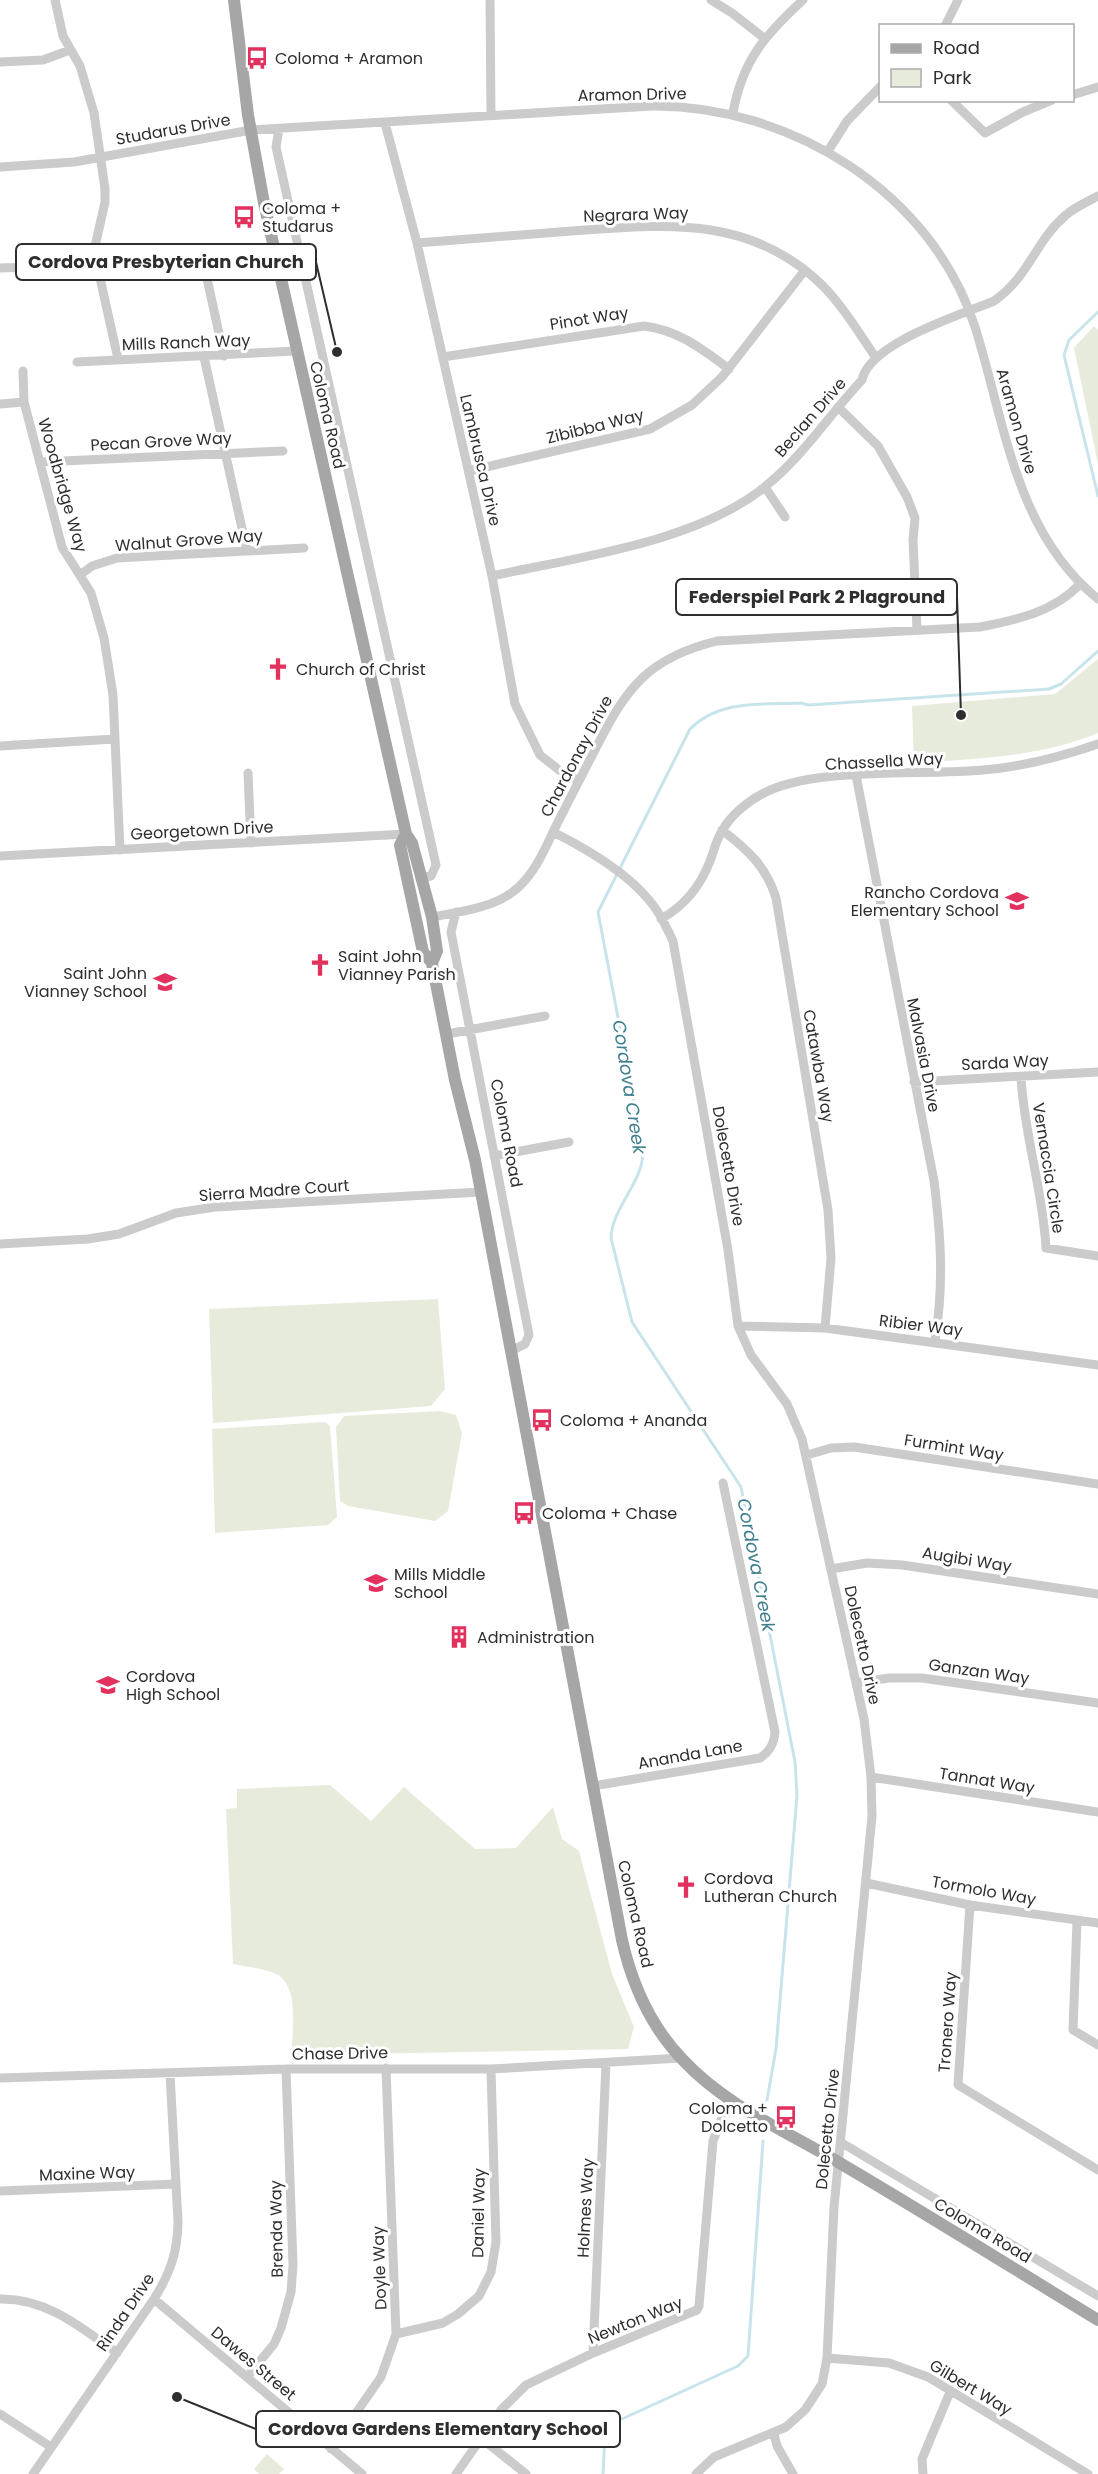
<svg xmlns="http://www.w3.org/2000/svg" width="1098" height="2474" font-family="Poppins,sans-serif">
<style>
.green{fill:#e7ebdc}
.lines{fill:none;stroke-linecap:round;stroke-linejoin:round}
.stream{stroke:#c8e4eb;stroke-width:3}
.minor{stroke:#cbcbcb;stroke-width:9}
.major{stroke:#a6a6a6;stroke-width:12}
.labels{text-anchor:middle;stroke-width:6;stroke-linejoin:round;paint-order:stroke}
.poi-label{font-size:16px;fill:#2e2e2e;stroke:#fff;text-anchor:start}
.street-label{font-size:16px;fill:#2e2e2e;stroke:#fff}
.water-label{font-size:18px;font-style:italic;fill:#3d7e8f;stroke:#fff}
.leader{fill:none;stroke:#2e2e2e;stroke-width:2}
.callout-dot{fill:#2e2e2e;stroke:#fff;stroke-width:2}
.callout{fill:#fff;stroke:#2e2e2e;stroke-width:2}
.callout-label{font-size:18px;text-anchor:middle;font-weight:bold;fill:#2e2e2e}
</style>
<rect width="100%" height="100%" fill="#fff"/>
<path class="green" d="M1094,326L1098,330V464L1074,348Z
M1098,659V733C1040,757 976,759 914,763L912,706L1055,694Z
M438,1299L445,1389L431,1406L213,1423L209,1309Z
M440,1411L456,1415L462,1433L448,1511L435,1521L348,1506L340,1501L336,1427L344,1416Z
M325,1422L330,1426L337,1517L328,1525L215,1533L212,1429Z
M330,1785L371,1821L404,1787L475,1849L516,1848L553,1807L562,1839L579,1851L612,1974L634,2027L628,2049L295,2055L292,2050C292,2028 300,1983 274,1973C262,1968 246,1967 233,1964L226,1809L237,1808V1789Z
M267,2454L284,2469L279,2474H259L254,2469Z"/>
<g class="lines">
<path class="stream" d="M1098,312L1069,340L1064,355L1098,496
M767,2100L776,2049L797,1795L795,1762L741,1487L632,1322L611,1238C612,1207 644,1182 643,1150L598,912L690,729C720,699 762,705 801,703L809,705L1049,689L1061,684L1098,651
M603,2474L605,2435L611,2424L738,2366L748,2356L763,2141"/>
<path class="minor" d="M55,0L63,36L80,66L94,113L105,189V202L94,251L118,359
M490,0L491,114
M711,0L732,13L764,38
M945,26L958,0
M0,62L43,60L70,50
M1072,95L1098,87
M951,100L985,133L1023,112L1052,100
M733,113C742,61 765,35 803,0
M385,123L417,243L492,576L515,704L540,755L559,770L579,781
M279,129L276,147L436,865L431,876L420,878
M828,151L847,121L880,87
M0,167L74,162L251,130L652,106C790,105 932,192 975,327C1005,422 1015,532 1098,599
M417,243C469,239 521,235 572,231C664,225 749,214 822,285C843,306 859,333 876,358
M202,256L224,356
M0,268L96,265
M204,357L247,551
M443,357L644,326C678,330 702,349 729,369
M77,362L296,351
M23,371L24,402L62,547L91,593L104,638L113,695L120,850
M0,404L24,402
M838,407L878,446L907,497L915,518L913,540L917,630
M40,462L283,451
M469,471L650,429L692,405L722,377L805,270
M765,487L785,517
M80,575L92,566L117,558L304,548
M492,576C578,557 699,542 767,485C804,455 829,415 862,380C869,343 961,315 994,301C1030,276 1035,241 1066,215C1075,207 1087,202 1098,196
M0,746L115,739
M248,773L251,843
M856,775L934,1181C941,1237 944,1284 935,1341
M722,830C748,850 766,866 776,898L828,1210L831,1258L825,1328
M553,832C587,849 625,871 649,900C660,912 666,927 673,941L728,1250L738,1326L751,1355L787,1404L802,1439L864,1719L871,1777L872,1816L834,2207L827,2358L822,2384L805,2410L786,2427L714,2457L696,2474
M0,856L406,834
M456,912L451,932L529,1335L525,1344L511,1351
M432,917C458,912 493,908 514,891C534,875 544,851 554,830C568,802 582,775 596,748C627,687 648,658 717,641L980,627C1016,620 1054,612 1080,584
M661,919C684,906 701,885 710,861C714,851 716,840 722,831C730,816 747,802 762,794C813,766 922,776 983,770C1023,767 1060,757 1098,744
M447,1034L545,1016
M1021,1077C1024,1135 1043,1190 1046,1248L1098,1256
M914,1082L1098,1072
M494,1156L569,1142
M0,1244L88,1239L119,1234L176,1213L215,1207L481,1192
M738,1326L825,1328L1098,1365
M807,1455L831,1448L854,1447L1098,1484
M831,1569L867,1563L902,1565L1098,1594
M856,1683L889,1678H922L1098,1703
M871,1777L1098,1812
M593,1786L760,1758C770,1751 774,1744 775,1732L723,1483
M866,1883L970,1905L1098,1923
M970,1905L958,2085L1098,2170
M1077,1921L1073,2030L1098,2045
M0,2078L286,2069H491L681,2058
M842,2143L1098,2296
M0,2191L176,2184
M0,2299C46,2298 81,2327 117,2353
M154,2299L362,2474
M396,2334L443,2323L458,2314L479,2296L491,2272L496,2242L491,2069
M593,2353L606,2064
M827,2358L889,2363L928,2377L1088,2474
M247,2377L274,2344L281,2328L291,2292L293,2265L286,2069
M0,2414L51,2447
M774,2434L777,2446L793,2474
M481,2438L526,2474
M331,2449L381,2377L396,2334L386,2068
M33,2474L154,2299C170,2274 178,2251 178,2221L170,2074
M456,2474L501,2410L526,2385L593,2353L697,2310L699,2306L713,2141L729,2100
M923,2474L922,2459L950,2392"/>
<path class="major" d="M234,0L248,115L264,203L406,834L412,843L432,917L437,951L432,963
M406,834L400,845L423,952L432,963L455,1080L475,1160L622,1940C632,1984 651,2027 683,2060C726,2106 784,2130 838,2162C925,2213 1011,2267 1098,2320"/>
</g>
<defs>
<g id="bus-bare" transform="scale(1.8)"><path d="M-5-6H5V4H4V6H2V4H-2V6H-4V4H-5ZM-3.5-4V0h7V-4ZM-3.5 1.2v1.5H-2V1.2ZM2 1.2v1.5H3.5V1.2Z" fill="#e3315f" stroke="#fff" stroke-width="2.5" paint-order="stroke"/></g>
<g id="church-bare" transform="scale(1.8)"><path d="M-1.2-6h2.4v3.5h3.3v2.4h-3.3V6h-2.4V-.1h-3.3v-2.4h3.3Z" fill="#e3315f" stroke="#fff" stroke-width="2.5" paint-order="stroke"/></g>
<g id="school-bare" transform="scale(1.8)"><path d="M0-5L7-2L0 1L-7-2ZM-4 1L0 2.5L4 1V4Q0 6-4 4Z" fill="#e3315f" stroke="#fff" stroke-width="2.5" paint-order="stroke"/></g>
<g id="building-bare" transform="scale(1.8)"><path d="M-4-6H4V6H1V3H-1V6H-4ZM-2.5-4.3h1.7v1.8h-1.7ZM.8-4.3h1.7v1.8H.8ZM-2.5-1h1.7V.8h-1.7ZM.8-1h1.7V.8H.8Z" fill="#e3315f" stroke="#fff" stroke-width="2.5" paint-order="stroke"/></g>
</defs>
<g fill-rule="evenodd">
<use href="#bus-bare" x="257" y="58"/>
<use href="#bus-bare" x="244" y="217"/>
<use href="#church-bare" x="278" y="669"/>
<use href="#school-bare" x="1017" y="901"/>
<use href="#church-bare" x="320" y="965"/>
<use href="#school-bare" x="165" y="982"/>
<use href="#bus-bare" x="542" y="1420"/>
<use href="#bus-bare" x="524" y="1513"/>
<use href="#school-bare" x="376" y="1583"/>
<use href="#building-bare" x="459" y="1637"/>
<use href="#school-bare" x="108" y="1685"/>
<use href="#church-bare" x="686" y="1887"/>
<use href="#bus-bare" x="786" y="2117"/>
</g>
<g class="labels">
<g class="poi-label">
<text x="275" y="64">Coloma + Aramon</text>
<text x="262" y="214">Coloma +<tspan x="262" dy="18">Studarus</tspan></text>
<text x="296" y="675">Church of Christ</text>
<text x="999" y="898" text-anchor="end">Rancho Cordova<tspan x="999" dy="18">Elementary School</tspan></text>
<text x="338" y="962">Saint John<tspan x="338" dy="18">Vianney Parish</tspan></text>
<text x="147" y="979" text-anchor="end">Saint John<tspan x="147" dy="18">Vianney School</tspan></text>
<text x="560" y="1426">Coloma + Ananda</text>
<text x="542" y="1519">Coloma + Chase</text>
<text x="394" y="1580">Mills Middle<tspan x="394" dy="18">School</tspan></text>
<text x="477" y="1643">Administration</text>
<text x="126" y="1682">Cordova<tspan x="126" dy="18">High School</tspan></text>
<text x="704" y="1884">Cordova<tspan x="704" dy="18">Lutheran Church</tspan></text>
<text x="768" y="2114" text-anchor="end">Coloma +<tspan x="768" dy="18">Dolcetto</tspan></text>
</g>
<g class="street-label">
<text transform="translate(632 94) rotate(-1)" y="6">Aramon Drive</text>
<text transform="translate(173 129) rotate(-10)" y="6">Studarus Drive</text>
<text transform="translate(636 214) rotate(-2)" y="6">Negrara Way</text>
<text transform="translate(589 318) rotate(-9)" y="6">Pinot Way</text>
<text transform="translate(186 342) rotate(-2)" y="6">Mills Ranch Way</text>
<text transform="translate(328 415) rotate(77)" y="6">Coloma Road</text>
<text transform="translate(810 417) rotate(-49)" y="6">Beclan Drive</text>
<text transform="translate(1017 421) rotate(74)" y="6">Aramon Drive</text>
<text transform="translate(595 426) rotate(-14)" y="6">Zibibba Way</text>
<text transform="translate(161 441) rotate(-3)" y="6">Pecan Grove Way</text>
<text transform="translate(481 460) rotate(77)" y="6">Lambrusca Drive</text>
<text transform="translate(63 485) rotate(74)" y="6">Woodbridge Way</text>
<text transform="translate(189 540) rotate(-4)" y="6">Walnut Grove Way</text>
<text transform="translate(576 756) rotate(-62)" y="6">Chardonay Drive</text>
<text transform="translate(884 761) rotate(-3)" y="6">Chassella Way</text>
<text transform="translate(202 830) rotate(-3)" y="6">Georgetown Drive</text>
<text transform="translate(924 1055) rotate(79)" y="6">Malvasia Drive</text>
<text transform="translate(1005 1062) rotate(-3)" y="6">Sarda Way</text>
<text transform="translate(819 1066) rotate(80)" y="6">Catawba Way</text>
<text transform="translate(507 1133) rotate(79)" y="6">Coloma Road</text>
<text transform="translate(729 1166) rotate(80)" y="6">Dolecetto Drive</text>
<text transform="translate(1049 1168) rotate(81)" y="6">Vernaccia Circle</text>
<text transform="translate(274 1190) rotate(-4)" y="6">Sierra Madre Court</text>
<text transform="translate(921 1325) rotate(7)" y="6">Ribier Way</text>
<text transform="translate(954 1447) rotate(9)" y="6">Furmint Way</text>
<text transform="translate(967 1559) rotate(9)" y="6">Augibi Way</text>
<text transform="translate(863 1645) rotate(78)" y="6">Dolecetto Drive</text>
<text transform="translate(979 1671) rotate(8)" y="6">Ganzan Way</text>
<text transform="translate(690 1754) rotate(-10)" y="6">Ananda Lane</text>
<text transform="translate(987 1780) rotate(9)" y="6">Tannat Way</text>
<text transform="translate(984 1890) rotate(10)" y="6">Tormolo Way</text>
<text transform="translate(636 1914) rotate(77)" y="6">Coloma Road</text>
<text transform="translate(947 2022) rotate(-86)" y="6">Tronero Way</text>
<text transform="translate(340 2053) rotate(-1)" y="6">Chase Drive</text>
<text transform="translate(827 2129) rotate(-84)" y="6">Dolecetto Drive</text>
<text transform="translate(87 2173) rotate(-2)" y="6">Maxine Way</text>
<text transform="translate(585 2208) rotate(-87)" y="6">Holmes Way</text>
<text transform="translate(478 2213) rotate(-89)" y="6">Daniel Way</text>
<text transform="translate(276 2229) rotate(-91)" y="6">Brenda Way</text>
<text transform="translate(983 2230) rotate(31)" y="6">Coloma Road</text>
<text transform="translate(379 2268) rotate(-92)" y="6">Doyle Way</text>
<text transform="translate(125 2312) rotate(-56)" y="6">Rinda Drive</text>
<text transform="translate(635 2320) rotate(-22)" y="6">Newton Way</text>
<text transform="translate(254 2363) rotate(40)" y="6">Dawes Street</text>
<text transform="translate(971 2387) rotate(31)" y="6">Gilbert Way</text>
</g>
<g class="water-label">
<text transform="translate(629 1087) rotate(81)" y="6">Cordova Creek</text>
<text transform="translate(756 1565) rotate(79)" y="6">Cordova Creek</text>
</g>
</g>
<path class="leader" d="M337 352L316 262M961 715L957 597M177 2397L256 2429"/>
<g class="callout-dot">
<circle cx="337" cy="352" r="6"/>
<circle cx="961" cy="715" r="6"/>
<circle cx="177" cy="2397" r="6"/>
</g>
<g class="callout">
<rect x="16" y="244" width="300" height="36" rx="6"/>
<rect x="676" y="579" width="281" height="36" rx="6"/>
<rect x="256" y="2411" width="364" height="36" rx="6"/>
</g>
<g class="callout-label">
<text x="166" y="268">Cordova Presbyterian Church</text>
<text x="817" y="603">Federspiel Park 2 Plaground</text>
<text x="438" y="2435">Cordova Gardens Elementary School</text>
</g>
<rect x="879" y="24" width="195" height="78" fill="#ffffff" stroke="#ababab" stroke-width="1.5"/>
<rect x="891" y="44" width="30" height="9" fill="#a6a6a6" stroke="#ababab" stroke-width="1.5"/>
<text x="933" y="54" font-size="18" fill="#2e2e2e">Road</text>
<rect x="891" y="69" width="30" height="18" fill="#e7ebdc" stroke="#ababab" stroke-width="1.5"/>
<text x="933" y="84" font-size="18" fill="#2e2e2e">Park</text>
</svg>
